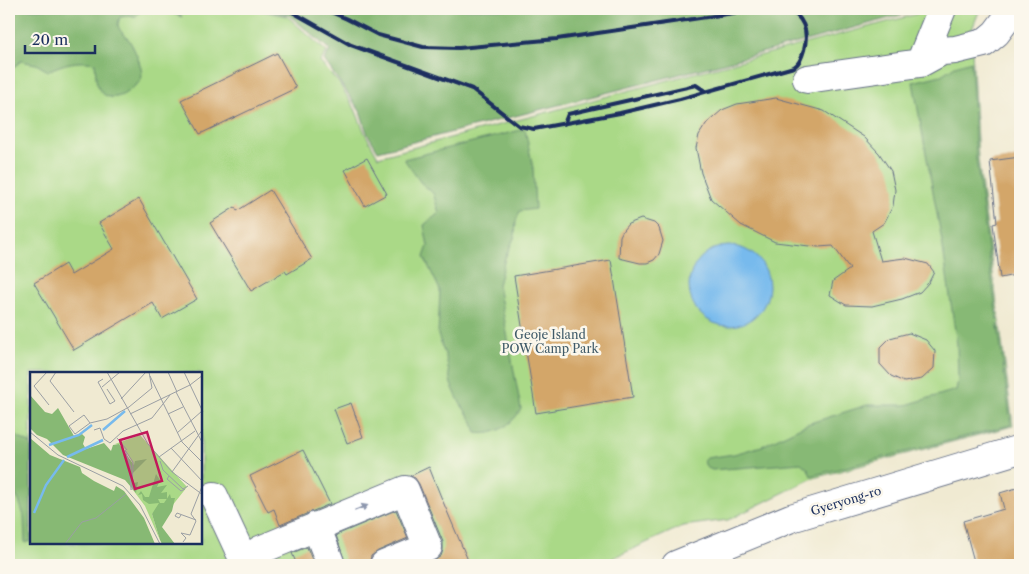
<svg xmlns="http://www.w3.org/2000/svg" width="1029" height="574" font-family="'Libre Caslon Text',serif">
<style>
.green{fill:#aad987;stroke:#628472;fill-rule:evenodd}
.forest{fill:#87b974;stroke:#517469}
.water{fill:#77baed;stroke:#4974a6}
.building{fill:#d3a669}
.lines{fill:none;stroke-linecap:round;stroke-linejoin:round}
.minor-casing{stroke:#667087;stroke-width:30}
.minor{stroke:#fff;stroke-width:28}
.rail{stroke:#1b2f5e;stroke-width:4}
.oneway{fill:#8d97ae}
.labels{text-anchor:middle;stroke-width:5;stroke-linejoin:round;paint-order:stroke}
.park-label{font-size:12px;fill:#3f5a68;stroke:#fbf7ec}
.street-label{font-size:12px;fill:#1b2f5e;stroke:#fbf7ec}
.inset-river{fill:none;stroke:#77baed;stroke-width:2.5}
.inset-road{fill:none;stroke:#9b9fa4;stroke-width:1}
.view{fill:#c2185b;fill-opacity:0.15;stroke:#c2185b;stroke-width:2.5}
.inset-edge{fill:none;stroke:#1b2f5e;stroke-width:2.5}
</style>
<rect width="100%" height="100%" fill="#fbf7ec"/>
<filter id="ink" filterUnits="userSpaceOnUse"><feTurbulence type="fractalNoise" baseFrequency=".02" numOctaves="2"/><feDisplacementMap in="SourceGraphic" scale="10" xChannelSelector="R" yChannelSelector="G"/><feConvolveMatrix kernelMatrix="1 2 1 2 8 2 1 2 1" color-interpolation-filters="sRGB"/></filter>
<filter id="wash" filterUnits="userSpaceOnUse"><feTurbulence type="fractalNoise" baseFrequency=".0096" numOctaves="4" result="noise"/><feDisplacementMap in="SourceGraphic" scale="20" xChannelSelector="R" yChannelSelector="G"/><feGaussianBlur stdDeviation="1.12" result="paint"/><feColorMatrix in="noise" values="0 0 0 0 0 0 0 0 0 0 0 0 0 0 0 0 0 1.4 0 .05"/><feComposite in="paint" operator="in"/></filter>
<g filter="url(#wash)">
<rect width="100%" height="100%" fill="#f0ead2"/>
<path class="green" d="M9,9H252L287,16L327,52L320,62L339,83L355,109L365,133L378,157L917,14L922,9H980L971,32L978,159L1013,426L813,478L728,520L683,526L598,565H9ZM31,373H201V543H31Z"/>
<path class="forest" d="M9,9H177L182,17L163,10L141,11L135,17L128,16L120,17C119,21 117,24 119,28C120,31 124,34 127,37C133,45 145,70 141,80C139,83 135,86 132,88C123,97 108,103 99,89C95,82 96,71 95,63C78,60 64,63 48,71L36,64L21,61L9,71Z
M260,9H918L916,11L720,64L378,151L367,133L360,111L324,60L330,50L289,15Z
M971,61L976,158L1011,425L811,476L808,469L801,463L712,470L706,467L704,461L707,458L734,454L762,446L807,424L867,405H906L956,390L958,379L957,345L942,241L913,82L941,75L955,66Z
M525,129L533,168L535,209L520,211L516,221L515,236L505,258L498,285L521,409C512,425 495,436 476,433L473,422L460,403L451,384L446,357L438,335L440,290L424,257L428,246L424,225L439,213L433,193L421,183L404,159Z
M9,429L16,436L31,444V541L25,543L24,516L19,501L9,483Z"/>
<path class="water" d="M689 286a40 40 0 1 1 80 0a40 40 0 1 1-80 0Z"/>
<g id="blocks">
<path class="building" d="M277,53L296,88L200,134L181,100Z
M776,98L824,111L864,137L879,153L891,171L895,190L893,206L884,223L872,231L881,261L905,258L928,264L934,272L929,282L920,292L902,299L872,306L846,305L830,295L833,281L850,269L833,246L818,247L775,242L741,225L711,199L701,173L696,148L699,135L706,124L722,110L737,104Z
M1020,157V274L1000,278L993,224L997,223L990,161Z
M367,158L387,194L365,206L345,170Z
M270,190L312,259L287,274L285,271L251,291L210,223L235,207L237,211Z
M139,199L197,299L162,319L153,303L74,350L34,283L65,264L71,275L114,249L99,223Z
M641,219L654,223L659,228L663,241L659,254L654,260L647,263H640L619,258L620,236L623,230L628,224Z
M611,260L633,397L536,413L514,276Z
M909,333L926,340L935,351L934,368L922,379L904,382L891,376L880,364V348L890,338Z
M351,403L363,437L347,443L334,409Z
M303,450L330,504L280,525L274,509L268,512L250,476Z
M429,467L441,497L470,565H425L434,561L441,556L443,550V542L419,484L415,478L410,476Z
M1020,487V565H975L963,521L1004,509L1000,493Z
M396,510L408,538L378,551L371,556L369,565H346L336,535Z
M307,547L314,565H297L292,553Z"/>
</g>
</g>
<g filter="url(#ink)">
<use href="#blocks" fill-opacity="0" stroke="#667087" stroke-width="1"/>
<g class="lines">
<g class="minor-casing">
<path id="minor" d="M920,63L942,9
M807,79L920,63L942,51L955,50L984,43L996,33L1005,21L1019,9
M214,496L246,565
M316,526L331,565
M248,565L252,556L260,550L405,490L428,547L384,565
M676,565L791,518L1020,449"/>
</g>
<use href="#minor" class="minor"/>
<path class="rail" d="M287,9L351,45L472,89L519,126L534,129L620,113L680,99L794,67C800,63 802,57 804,50C809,32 804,15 785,9
M324,9L347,19L378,35L423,47L459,48L557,39L761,9
M564,124L568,114L696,85L705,91"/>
</g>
<defs><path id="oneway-solid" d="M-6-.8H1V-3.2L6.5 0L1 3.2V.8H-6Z" transform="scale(1.25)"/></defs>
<use class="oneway" href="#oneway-solid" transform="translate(361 508) rotate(-22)"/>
</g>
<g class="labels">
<g class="park-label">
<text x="550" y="339">Geoje Island<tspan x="550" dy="14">POW Camp Park</tspan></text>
</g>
<g class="street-label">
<text transform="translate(846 501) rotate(-17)" y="4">Gyeryong-ro</text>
</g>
</g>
<g transform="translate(30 372)">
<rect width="172" height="172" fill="#f0ead2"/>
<path d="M110,63L157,115L138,139L127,137L122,142L130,168L115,134L103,118L101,103L106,97L92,73L85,72Z" fill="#aad987"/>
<path d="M0,23L15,40L22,42L28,36L44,64L52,62L55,65L53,72L56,77L74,71L81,79L83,73L89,72L104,93L105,89L117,87L101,103L104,111L108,110L106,121L95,108L33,83L17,67L7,63L0,56ZM0,66L20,83L50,95L52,101L64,109L84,119L86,114L94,119L114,146L125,172H0ZM126,102L130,108L127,115L137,113L131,121L137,120V127H128L130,131H134L140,122L141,126H145L142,139L132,155L145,172H132L130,168L122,142L129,131L119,132L113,128L112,122L108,123L111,119L115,125H119Z" fill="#87b974"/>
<path class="inset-river" d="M73,58L95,39M19,73L49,63L62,53M37,85L73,68M4,141L16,113L34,88"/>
<path class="inset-road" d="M17,0L4,14L19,33M26,0L20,9L44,40M77,0L118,72L142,100L173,123M138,0L147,20M154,0L173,40M120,4L152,70L173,91M73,7L68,10L80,32L85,29L77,17M72,15L90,0M146,20L173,72M91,27L116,0M100,42L160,13L173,3M138,42L153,35M60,51L54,43L39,54L45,62L60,51L77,47L99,35L122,16L119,0M64,58L70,56L74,67L80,71L93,59L122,46L140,23M0,60L28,83L93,114L110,133L130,172M147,61L172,39M87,66L97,78M141,76L173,110M129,85L165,59M130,89L133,98L153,117L158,114M142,100L173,57M139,104L137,107L151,119L155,117M101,118L100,105L101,96L95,78L103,90L102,118M161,142L173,112M151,143L149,146L145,144L147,141L166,148M153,170L156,166L151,161L160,163L166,149L161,142M35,172L52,150L66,146L96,122"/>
<path class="view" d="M117,60L132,109L105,117L90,68Z"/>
<rect width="172" height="172" class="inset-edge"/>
</g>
<rect width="1029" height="574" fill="none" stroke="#fbf7ec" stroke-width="30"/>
<path d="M25 45v8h70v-8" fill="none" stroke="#1b2f5e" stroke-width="2.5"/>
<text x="32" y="45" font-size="15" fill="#1b2f5e" stroke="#fbf7ec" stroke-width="4" paint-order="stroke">20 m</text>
</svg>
